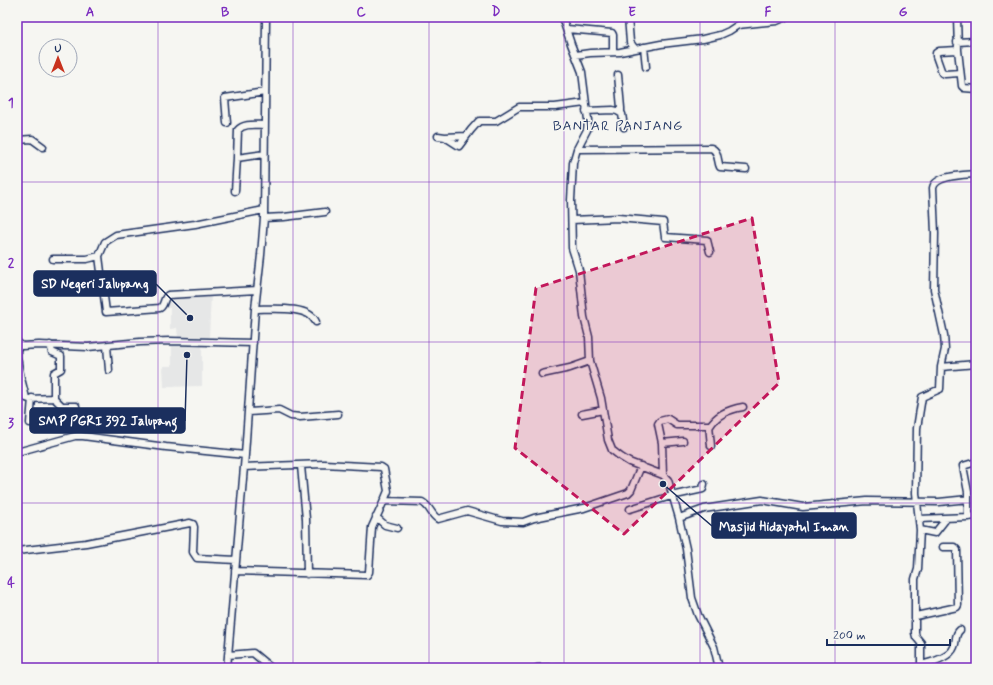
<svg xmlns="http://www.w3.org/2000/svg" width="993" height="685" font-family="Mynerve,sans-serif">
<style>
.built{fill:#e6e7e7}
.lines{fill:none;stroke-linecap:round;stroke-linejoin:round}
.minor-casing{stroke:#1b2f5e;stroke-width:9}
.minor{stroke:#f6f6f2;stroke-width:6}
.marked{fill:#c2185b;fill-opacity:0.2;stroke:#c2185b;stroke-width:3;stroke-dasharray:8 5;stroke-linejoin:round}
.grid{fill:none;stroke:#7b2cbf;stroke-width:1;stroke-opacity:0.55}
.labels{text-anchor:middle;stroke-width:3;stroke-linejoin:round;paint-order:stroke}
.quarter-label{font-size:14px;letter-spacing:1px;fill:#1b2f5e;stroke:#f6f6f2}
.leader{fill:none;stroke:#1b2f5e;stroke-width:1.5}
.callout-dot{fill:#1b2f5e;stroke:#f6f6f2;stroke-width:1.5}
.callout{fill:#1b2f5e;stroke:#1b2f5e;stroke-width:1.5}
.callout-label{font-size:13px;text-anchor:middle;font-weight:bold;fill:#fff}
.neatline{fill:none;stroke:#7b2cbf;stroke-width:1.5}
.grid-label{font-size:13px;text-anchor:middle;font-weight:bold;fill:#7b2cbf}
</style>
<rect width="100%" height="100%" fill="#f6f6f2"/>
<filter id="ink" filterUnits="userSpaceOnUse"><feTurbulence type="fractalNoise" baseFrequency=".025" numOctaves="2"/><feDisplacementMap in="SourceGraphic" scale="8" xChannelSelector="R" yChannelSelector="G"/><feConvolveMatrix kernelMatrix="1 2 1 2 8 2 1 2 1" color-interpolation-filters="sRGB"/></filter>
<g filter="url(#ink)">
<path class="built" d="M211,294L209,338H178L177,328L170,329V308H167V298Z
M172,343L202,344V386L164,387L163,366H172Z"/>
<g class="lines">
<g class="minor-casing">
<path id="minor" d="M562,17L571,44L582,72L588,120L587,130L577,149L573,163L571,200L572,248L579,270L584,317L589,337L590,361L601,398L608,440L612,450L621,457L629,462L663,475L668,480L679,518L686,549L692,598L698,615L714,647L719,668
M628,17L630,42L635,49
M957,17L958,50L962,86L964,88L976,89
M567,29L612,33L613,35V51
M957,42L976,41
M644,47L646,67
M958,50L939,51L936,53V56L942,73L945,74L960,73
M576,55L590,53L620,52L661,44L703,39L720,35L729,31L738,25L777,21L786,17
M618,75L621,108V113
M586,111L613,110L617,111L622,114L624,127
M227,123L225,98L265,92
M438,136L445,137L459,146L471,130L479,121H496L519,107H555L585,103
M445,137L466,136
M17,140L32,139L43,147
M577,149L711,148C719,151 717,161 720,167L746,169
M264,154L237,158L238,130C244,123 255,125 264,125
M235,191L237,158
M264,218L284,217L325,212
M572,220L618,218L663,222L665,237L707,240L710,252
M99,256L106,312L160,308C165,305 163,298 168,295L257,290
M53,259H87L99,256L105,242L116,235L195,224L264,210
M255,309C271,309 309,305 316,322
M17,342L22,346L39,345L88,347L140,342L170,341L253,343
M18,345C14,357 23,385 26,398L29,399L54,398L62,406H76L79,423V436
M50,345L52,352L61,356V369L54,373V398
M107,346L109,370
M941,367L976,364
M542,374L570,368L590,361
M248,412L279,410L291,416L300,417L338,414
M582,414L603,410
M30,423L32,398
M710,426C717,414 731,409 743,407
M662,443L683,441
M17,452L75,436H83L166,447L245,455
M301,466L306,519L307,574
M244,467L324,464L381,467L384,469L388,491L383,503
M663,475L662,443L658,424L660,421L668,419L677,425H709L711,446
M630,509L671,496L703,489L704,484
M376,517L385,525L397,528
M968,517L976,516
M679,518L704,509L762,500L803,507L867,501L939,502L968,499
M919,519L968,517V492L963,466L976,462
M920,530L935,533L946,519
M17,551L86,543L190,523L193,524L194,527L193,552L197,558L236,560
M235,571L367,575L369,572L372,527L383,503L386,501L422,502C430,506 431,515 438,519L467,511L502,521L523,522L534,518L584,508L628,493L631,490L641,466
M916,616L957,607L958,605L957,550L954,547H943
M228,655L253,653L271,668
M921,665C931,662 950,658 954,647C957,641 954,635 960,630
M227,668L245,455L255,309L261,255L264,218L266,17
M537,668L560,667V668
M921,668V643L916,637L915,633V579L918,569L920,530L916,493L917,428L922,397L940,389L941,367L945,349L944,335L934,289L935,233L933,188C935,175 965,175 976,174"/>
</g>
<use href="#minor" class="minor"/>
</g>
</g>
<path class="marked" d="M752,218L779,383L624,534L515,448L536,288Z"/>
<path class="grid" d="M158,17V668M293,17V668M429,17V668M564,17V668M700,17V668M835,17V668M17,182H976M17,342H976M17,503H976"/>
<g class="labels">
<g class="quarter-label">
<text x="618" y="130">BANTAR PANJANG</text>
</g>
</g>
<path class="leader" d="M190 318L156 284M187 355L185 421M663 484L712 526"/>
<g class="callout-dot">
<circle cx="190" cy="318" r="4"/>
<circle cx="187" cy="355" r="4"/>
<circle cx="663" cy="484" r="4"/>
</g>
<g class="callout">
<rect x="34" y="271" width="122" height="25" rx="4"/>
<rect x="30" y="408" width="155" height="25" rx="4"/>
<rect x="712" y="513" width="144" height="25" rx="4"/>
</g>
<g class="callout-label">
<text x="95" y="288">SD Negeri Jalupang</text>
<text x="108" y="425">SMP PGRI 392 Jalupang</text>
<text x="784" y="531">Masjid Hidayatul Iman</text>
</g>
<rect width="993" height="685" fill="none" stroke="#f6f6f2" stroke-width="44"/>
<g transform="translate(58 58)"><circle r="19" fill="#f6f6f2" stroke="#9ea6b7"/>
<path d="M0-3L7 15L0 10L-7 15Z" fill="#c8321e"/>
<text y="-6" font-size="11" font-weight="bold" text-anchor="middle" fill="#1b2f5e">U</text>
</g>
<path d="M827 639v6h123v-6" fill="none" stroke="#1b2f5e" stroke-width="2"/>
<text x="833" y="639" font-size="12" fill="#1b2f5e" stroke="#f6f6f2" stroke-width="3" paint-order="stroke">200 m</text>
<rect x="22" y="22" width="949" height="641" class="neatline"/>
<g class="grid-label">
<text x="90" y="16">A</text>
<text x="225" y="16">B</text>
<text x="361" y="16">C</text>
<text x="496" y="16">D</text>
<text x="632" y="16">E</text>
<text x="768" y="16">F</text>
<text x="903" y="16">G</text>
<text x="11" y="107">1</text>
<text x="11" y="267">2</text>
<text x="11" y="427">3</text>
<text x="11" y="587">4</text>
</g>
</svg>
